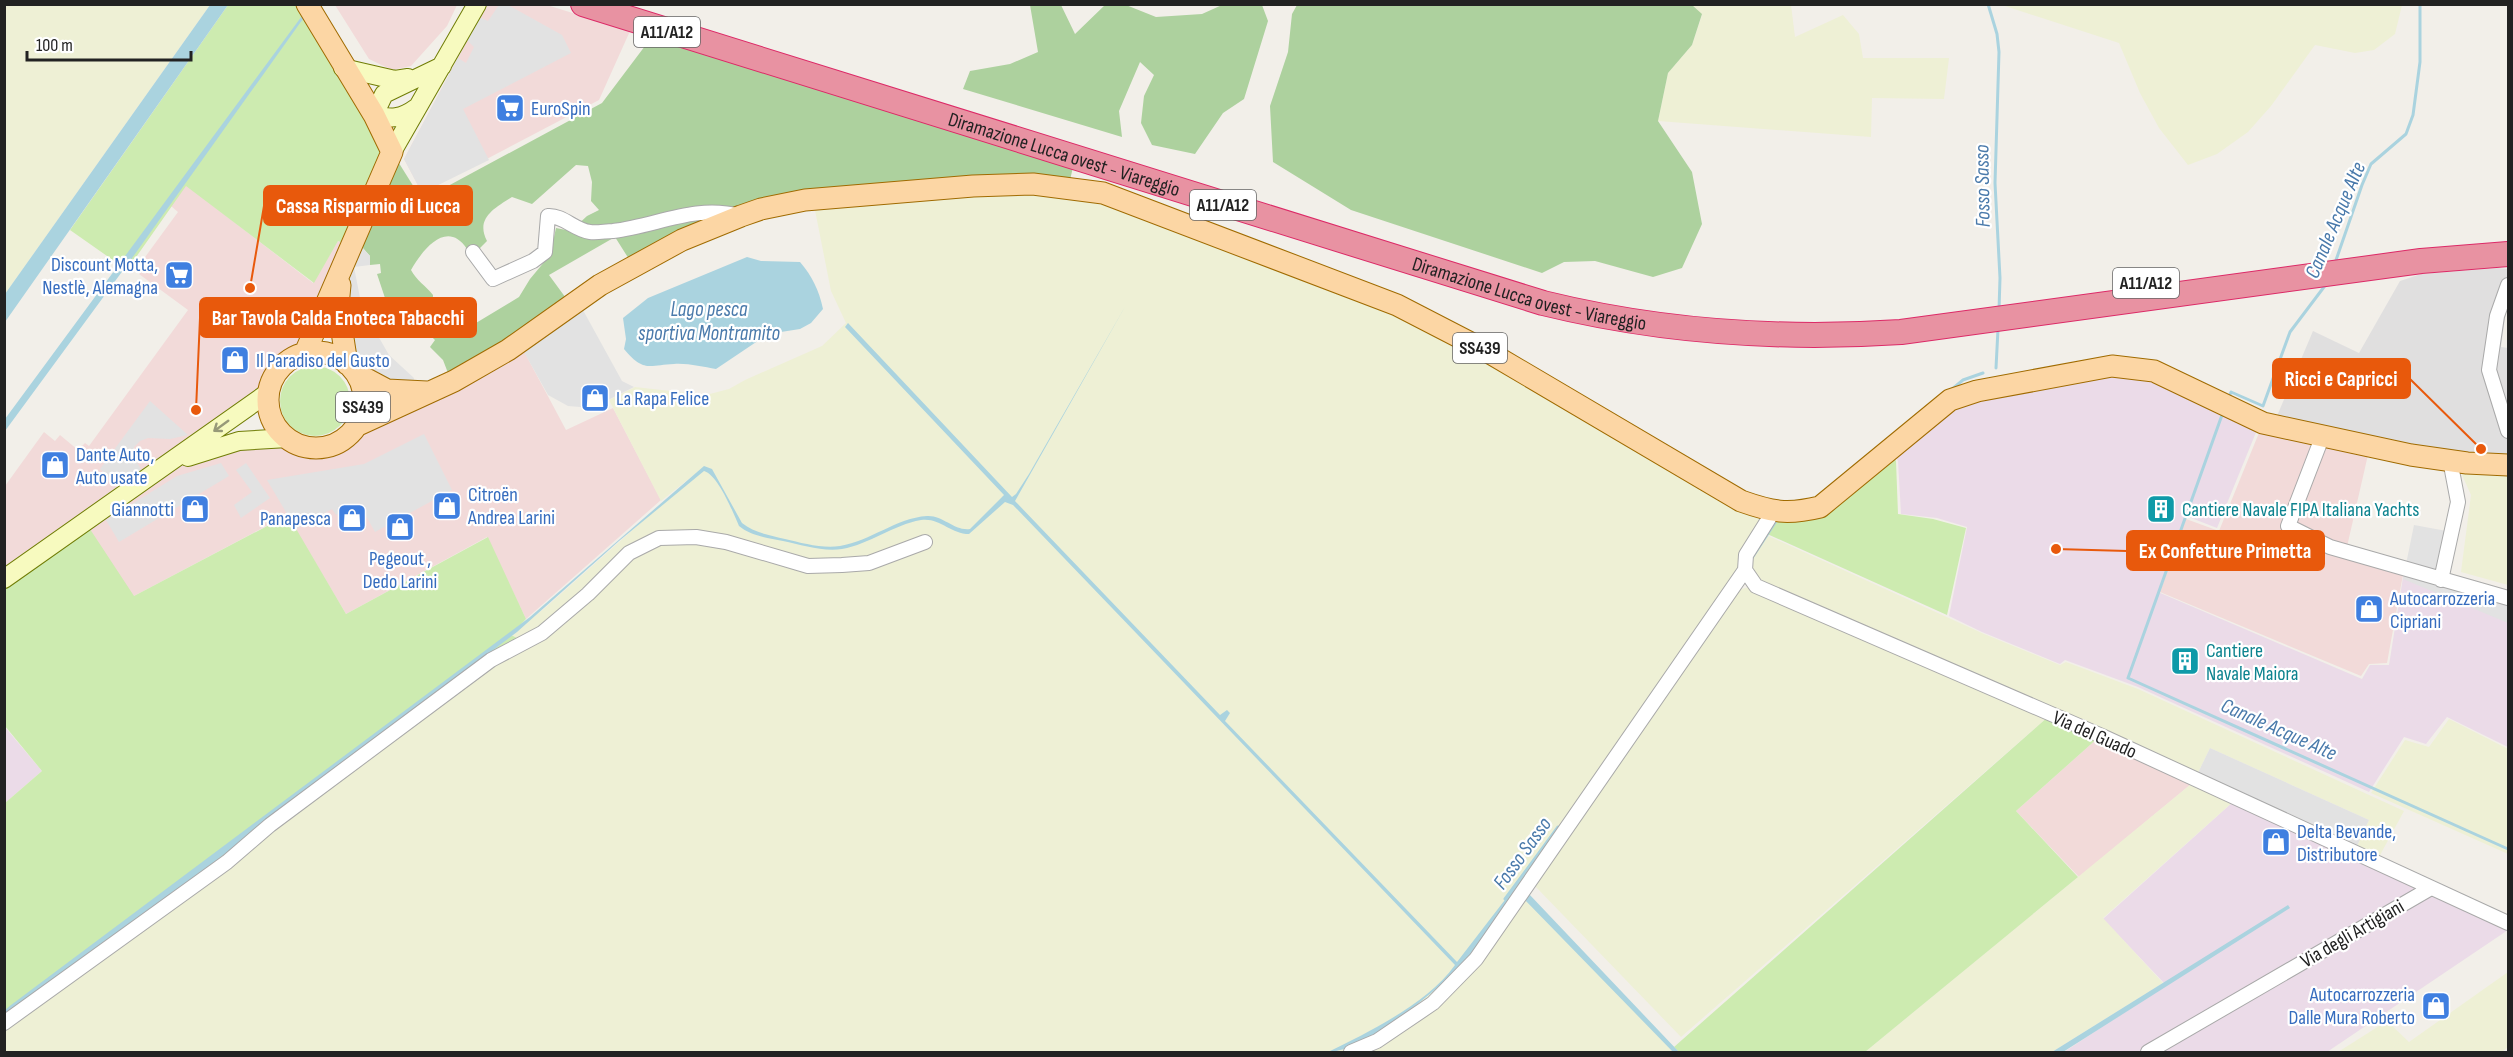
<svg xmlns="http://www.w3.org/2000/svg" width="2513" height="1057" font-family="'Sofia Sans Condensed',sans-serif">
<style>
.residential{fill:#e0dfdf}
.commercial{fill:#f2dad9}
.industrial{fill:#ebdbe8}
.farmland{fill:#eef0d5}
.grass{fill:#cdebb0}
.forest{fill:#add19e;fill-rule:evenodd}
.parking{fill:#e2e2e2}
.water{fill:#aad3df}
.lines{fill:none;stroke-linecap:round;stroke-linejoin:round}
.stream{stroke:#aad3df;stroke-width:3}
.street-casing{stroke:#a9a9a9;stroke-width:16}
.secondary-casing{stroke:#707d05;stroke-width:20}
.primary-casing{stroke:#a06b00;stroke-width:23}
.highway-casing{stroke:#dc2a67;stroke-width:26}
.street{stroke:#fff;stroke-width:14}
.secondary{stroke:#f7fabf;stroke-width:18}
.primary{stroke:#fcd6a4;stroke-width:21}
.highway{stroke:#e892a2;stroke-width:24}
.oneway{stroke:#979978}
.labels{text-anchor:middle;stroke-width:4.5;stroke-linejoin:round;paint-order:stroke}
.shield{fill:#fff;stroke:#646464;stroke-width:1.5}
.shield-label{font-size:18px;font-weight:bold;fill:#222}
.shop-label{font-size:20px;fill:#366cbe;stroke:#fff;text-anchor:start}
.street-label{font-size:20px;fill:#222;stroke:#fff}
.culture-label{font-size:20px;fill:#0d838f;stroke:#fff;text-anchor:start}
.water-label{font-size:21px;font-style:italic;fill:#4a7aab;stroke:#fff}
.leader{fill:none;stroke:#e8590c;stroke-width:2}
.callout-dot{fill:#e8590c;stroke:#fff;stroke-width:2}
.callout{fill:#e8590c;stroke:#e8590c;stroke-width:2}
.callout-label{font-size:21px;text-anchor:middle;font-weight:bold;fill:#fff}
</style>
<rect width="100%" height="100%" fill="#f2efe9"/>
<path class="residential" d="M2498,268L2508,269V298L2501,347L2508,348V473L2277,416L2313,331L2359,353L2400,281L2421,274Z"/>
<path class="commercial" d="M335,5H457L447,26L411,66L392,70L369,59Z
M486,5H547L630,31L599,100L422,193L404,159Z
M186,185L313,283L338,241L352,247L305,353L293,358L282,366L274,378L269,392L174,460L288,438L299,444L313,447L327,446L342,440L356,426L519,342L566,430L613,408L661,500L526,619L487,537L346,614L287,515L134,596L5,572V486L44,432L55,441L60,435L78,450L85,443L89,446L188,310L139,274L144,267L140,264L178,212L171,206Z
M2263,423L2370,446L2346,551L2404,569L2387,663L2369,664L2361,676L2160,592L2186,519L2219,531Z
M2099,737L2196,780L2079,877L2016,811Z"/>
<path class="industrial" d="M2152,374L2259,425L2217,528L2186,516L2158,592L2362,679L2370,665H2389L2404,571L2508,601V747L2447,717L2426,744L2404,737L2369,792L2138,687L2065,660L2060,664L1982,632L1949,616L1967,527L1937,518L1901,514L1898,461L1895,455L1953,407L2069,376Z
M4,726L42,771L5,803H4Z
M2235,800L2508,925V930L2327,1052H2064L2166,985L2103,919Z"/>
<path class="farmland" d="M5,5H210L5,294Z
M1692,5H1791L1795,37L1843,15L1859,34L1863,58H1949L1944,99L1872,98L1871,137L1658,121L1668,73L1692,45L1702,15Z
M2002,5H2402L2395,34L2374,50L2355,53L2315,45L2271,106L2248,132L2217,154L2188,165L2159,128L2140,93L2119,43Z
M1103,193L1335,282L1773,513L1745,571L1523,892L1679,1052H5V1025L525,641L510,635L545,608L700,470L661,501L609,400L635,387L706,395L729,389L745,380L822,346L846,323L831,291L813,200Z
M2459,468L2508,473V585L2461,572L2471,495Z
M1764,534L1984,634L2060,665L2066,662L2138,689L2404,811L2379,857L2357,846L2369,820L2210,748L2197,775L1760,584L1752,568L1754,555Z
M1748,587L2049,716L1681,1037L1534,885L1739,590Z
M2449,719L2508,749V854L2371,793L2405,740L2429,747Z
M2196,780L2235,800L2103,918L2163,983L2052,1052H1865Z
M2508,972V1047L2502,1052H2338L2387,1021L2409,1042Z"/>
<path class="grass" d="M228,5H307L392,151L352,247L338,241L314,283L186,186L127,270L70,230Z
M280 401a35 35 0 1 1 70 0a35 35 0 1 1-70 0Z
M1893,456L1896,461L1898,514L1933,519L1966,528L1947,615L1765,533L1771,521L1796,522L1824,514Z
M288,515L346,614L488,537L526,619L511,635L525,642L5,1025V803L42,771L5,726V579L86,523L134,596Z
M2049,716L2099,737L2016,811L2078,877L1865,1052H1679L1674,1047Z"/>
<path class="forest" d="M1030,5H1061L1075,34L1105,5H1126L1156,17L1202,14L1222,5H1262L1268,21L1244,99L1223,113L1195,154L1152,145L1141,123L1144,96L1154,75L1140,62L1119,111L1122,137L963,89L970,71L1010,64L1038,52Z
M1297,5H1692L1702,14L1692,45L1668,73L1658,121L1692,172L1702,224L1682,268L1653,277L1595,261L1564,262L1542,273L1351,210L1273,162L1270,106L1288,52L1292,14Z
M651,38L1073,167L1068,189L805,200L634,267L615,237L549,275L571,305L448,373L443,360L430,347L435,340L421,327L386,301L377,274L381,273L380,264L370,265V256L361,246L392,152L422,200L602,103ZM576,165L588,166L592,182L591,201L599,210L587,216L571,231L556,228L550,255L530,279L519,297L466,329L449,332L439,331L432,318L433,295C426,286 416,280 411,270C423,249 447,219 467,249L480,248L487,241C475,218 495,208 512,197L532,204Z"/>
<path class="parking" d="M499,5H508L562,35L571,53L463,109L489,160L422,193L404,159L458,58L466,63L474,47L467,40L479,17L488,21Z
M361,246L370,256V265L354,267L362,308L389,355L414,378L412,391L357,374L338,306Z
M578,301L622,381L634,387L592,408L568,406L548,395L519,343Z
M150,401L188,435L170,439L148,438L140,441L134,447L133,454L143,474L123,489L100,469Z
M424,434L452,490L375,532L359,503L336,515L332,509L296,529L267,480L364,464Z
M221,463L229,476L119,542L106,520L177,476Z
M246,463L270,498L241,518L234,505L252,492L236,470Z
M2414,525L2452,532L2442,580L2508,598V623L2403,579Z
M2210,748L2369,820L2357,846L2197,775Z"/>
<path class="water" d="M210,5H228L5,322V294Z
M310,5H315L300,23L135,254L5,431V419Z
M747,257L761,261L800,262C812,276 819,290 823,309L811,323L800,329L768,334L716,369C703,367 688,363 674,364C649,365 644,373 624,349L626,339L623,318L648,298Z
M1126,305L1015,501L1220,715L1227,710L1230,713L1225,721L1457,962L1531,866L1616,746L1470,957C1444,985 1365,1052 1328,1052C1369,1032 1428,1003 1455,965L1013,505L1005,502L969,534C951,534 939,517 921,520C893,525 870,544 842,549C823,552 802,545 783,541C768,538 751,536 739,526C733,512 718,475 704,471L619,541L517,632L5,1021V1010L11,1005L530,617L704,466L712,469L742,523C754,533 770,535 785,539C802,543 823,549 840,546C871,541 896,518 927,516C943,515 954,531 970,529L1004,495L845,327L848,323L1012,497L1016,494L1029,474Z
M1529,894L1679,1052H1673L1524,899Z
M2288,905L2290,908L2063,1052H2052Z"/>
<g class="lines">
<path class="stream" d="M1988,4L1997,34L1999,52L1995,183L2000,278L1999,310
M2335,263L2362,185L2371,164L2406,134L2413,115L2420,62V4
M1996,368L1998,329
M1951,390L1963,380L1983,373
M2229,397L2231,392L2263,406L2290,332L2327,283
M2222,415L2128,678L2508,849
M1752,558L1778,518
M1505,899L1558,827"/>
<g class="street-casing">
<path id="street" d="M473,252L493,279L533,261L545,252L548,216C563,215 574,230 590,232C597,233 606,231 613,231C657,226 694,204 740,216
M2508,285L2497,316L2489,370L2508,431
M2323,435L2288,526L2330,547L2508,598
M1773,512L1746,555L1745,570L1756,586L2102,736L2508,923
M2441,580L2458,502L2450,460
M4,1023L227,862L270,825L491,660L542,633L588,594L629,553L659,538L696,537L726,542L808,566L842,565L869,563L925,542
M1351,1052L1377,1041L1433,1003L1476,959L1745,570
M2148,1052L2431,888"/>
</g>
<g class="secondary-casing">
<path id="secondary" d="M343,68L395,80L408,78
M416,108C401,119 391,119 374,115L384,94L442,66
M392,152L477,4
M188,457L239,441L288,438
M4,579L269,392"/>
</g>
<g class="primary-casing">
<path id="primary" d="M340,285L338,306L347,364
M268 400a48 48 0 1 1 96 0a48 48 0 1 1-96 0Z
M305,353L392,152L374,115L307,4
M357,374L387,390L427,392
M356,426L454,381L508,350L600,285L682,240L741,216L761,209L805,200L973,186L1033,184L1103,193L1397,305L1490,353L1741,501C1772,512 1787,515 1820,507L1950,400L1977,391L2112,366L2154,371L2263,423L2411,455L2467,463L2508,465"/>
</g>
<g class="highway-casing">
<g id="highway">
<path id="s1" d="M583,4L1543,303C1661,332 1780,340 1901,332L2421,261L2508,254"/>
</g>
</g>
<use href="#street" class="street"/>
<use href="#secondary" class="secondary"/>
<use href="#primary" class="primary"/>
<use href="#highway" class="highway"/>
</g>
<defs><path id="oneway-shaft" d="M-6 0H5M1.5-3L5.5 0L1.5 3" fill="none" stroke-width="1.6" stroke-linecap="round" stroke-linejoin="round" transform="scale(1.5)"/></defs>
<use class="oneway" href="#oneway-shaft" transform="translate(221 426) rotate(144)"/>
<defs>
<g id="supermarket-square" transform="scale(1.5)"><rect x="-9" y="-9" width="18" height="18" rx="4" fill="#3f7fe0" stroke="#fff"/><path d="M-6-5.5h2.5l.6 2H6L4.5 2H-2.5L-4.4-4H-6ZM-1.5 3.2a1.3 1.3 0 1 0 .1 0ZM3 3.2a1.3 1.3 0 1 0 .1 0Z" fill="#fff"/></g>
<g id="shop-square" transform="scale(1.5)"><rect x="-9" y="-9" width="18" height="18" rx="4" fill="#3f7fe0" stroke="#fff"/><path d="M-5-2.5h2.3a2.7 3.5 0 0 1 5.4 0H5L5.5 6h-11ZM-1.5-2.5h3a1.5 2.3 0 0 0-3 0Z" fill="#fff"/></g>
<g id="building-square" transform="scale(1.5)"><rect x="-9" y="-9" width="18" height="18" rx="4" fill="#0f9aa8" stroke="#fff"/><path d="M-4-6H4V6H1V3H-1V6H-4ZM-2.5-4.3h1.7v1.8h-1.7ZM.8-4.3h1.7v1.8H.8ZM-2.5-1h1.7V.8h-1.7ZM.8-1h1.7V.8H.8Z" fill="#fff"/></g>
</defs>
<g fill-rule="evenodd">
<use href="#supermarket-square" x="510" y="108"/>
<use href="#supermarket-square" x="179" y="275"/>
<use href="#shop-square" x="235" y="360"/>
<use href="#shop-square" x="595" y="398"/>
<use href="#shop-square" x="55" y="465"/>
<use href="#shop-square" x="447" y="506"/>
<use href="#shop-square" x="195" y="509"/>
<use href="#building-square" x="2161" y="509"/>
<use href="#shop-square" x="352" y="518"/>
<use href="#shop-square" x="400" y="527"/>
<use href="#shop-square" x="2369" y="609"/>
<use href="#building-square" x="2185" y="661"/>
<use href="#shop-square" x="2276" y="842"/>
<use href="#shop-square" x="2436" y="1006"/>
</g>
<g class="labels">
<g class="shield">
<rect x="634" y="17" width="66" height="30" rx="4.5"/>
<rect x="1190" y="190" width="66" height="30" rx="4.5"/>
<rect x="2113" y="268" width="66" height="30" rx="4.5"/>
<rect x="1453" y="333" width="54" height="30" rx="4.5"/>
<rect x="336" y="392" width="54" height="30" rx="4.5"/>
</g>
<g class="shield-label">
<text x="667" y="38">A11/A12</text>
<text x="1223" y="211">A11/A12</text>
<text x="2146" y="289">A11/A12</text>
<text x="1480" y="354">SS439</text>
<text x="363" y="413">SS439</text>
</g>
<g class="shop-label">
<text x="531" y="115">EuroSpin</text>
<text x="158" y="271" text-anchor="end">Discount Motta,<tspan x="158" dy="23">Nestlè, Alemagna</tspan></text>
<text x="256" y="367">Il Paradiso del Gusto</text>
<text x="616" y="405">La Rapa Felice</text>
<text x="76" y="461">Dante Auto,<tspan x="76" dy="23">Auto usate</tspan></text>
<text x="468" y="501">Citroën<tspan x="468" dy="23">Andrea Larini</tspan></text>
<text x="174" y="516" text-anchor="end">Giannotti</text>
<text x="331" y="525" text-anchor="end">Panapesca</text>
<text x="400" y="565" text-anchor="middle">Pegeout ,<tspan x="400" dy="23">Dedo Larini</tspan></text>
<text x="2390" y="605">Autocarrozzeria<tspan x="2390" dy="23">Cipriani</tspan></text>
<text x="2297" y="838">Delta Bevande,<tspan x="2297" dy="23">Distributore</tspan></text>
<text x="2415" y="1001" text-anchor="end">Autocarrozzeria<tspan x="2415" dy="23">Dalle Mura Roberto</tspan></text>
</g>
<g class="street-label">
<text dy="7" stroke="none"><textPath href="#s1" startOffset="504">Diramazione Lucca ovest - Viareggio</textPath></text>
<text dy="7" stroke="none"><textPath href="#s1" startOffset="990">Diramazione Lucca ovest - Viareggio</textPath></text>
<text transform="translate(2095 734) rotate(24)" y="7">Via del Guado</text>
<text transform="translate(2352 933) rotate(-30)" y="7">Via degli Artigiani</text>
</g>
<g class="culture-label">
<text x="2182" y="516">Cantiere Navale FIPA Italiana Yachts</text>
<text x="2206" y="657">Cantiere<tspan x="2206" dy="23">Navale Maiora</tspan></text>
</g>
<g class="water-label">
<text transform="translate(1982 186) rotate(-91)" y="7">Fosso Sasso</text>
<text transform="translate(2335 220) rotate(-67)" y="7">Canale Acque Alte</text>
<text x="709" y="316">Lago pesca<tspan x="709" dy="24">sportiva Montramito</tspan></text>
<text transform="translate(2279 729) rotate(24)" y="7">Canale Acque Alte</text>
<text transform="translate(1522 853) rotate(-54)" y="7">Fosso Sasso</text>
</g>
</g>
<path class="leader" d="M250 288L264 206M196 410L200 318M2481 449L2410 379M2056 549L2127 551"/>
<g class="callout-dot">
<circle cx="250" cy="288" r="6"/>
<circle cx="196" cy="410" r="6"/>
<circle cx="2481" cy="449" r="6"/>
<circle cx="2056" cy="549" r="6"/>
</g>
<g class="callout">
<rect x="264" y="186" width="208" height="39" rx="6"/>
<rect x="200" y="298" width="276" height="39" rx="6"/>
<rect x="2273" y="359" width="137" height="39" rx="6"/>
<rect x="2127" y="531" width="197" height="39" rx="6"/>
</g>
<g class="callout-label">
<text x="368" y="213">Cassa Risparmio di Lucca</text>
<text x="338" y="325">Bar Tavola Calda Enoteca Tabacchi</text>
<text x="2341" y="386">Ricci e Capricci</text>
<text x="2225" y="558">Ex Confetture Primetta</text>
</g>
<rect width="2513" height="1057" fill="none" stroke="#222222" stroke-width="12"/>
<path d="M27 51v9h164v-9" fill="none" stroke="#222222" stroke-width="3"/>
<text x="36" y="51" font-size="18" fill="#222222" stroke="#ffffff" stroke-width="4.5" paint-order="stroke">100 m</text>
</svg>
